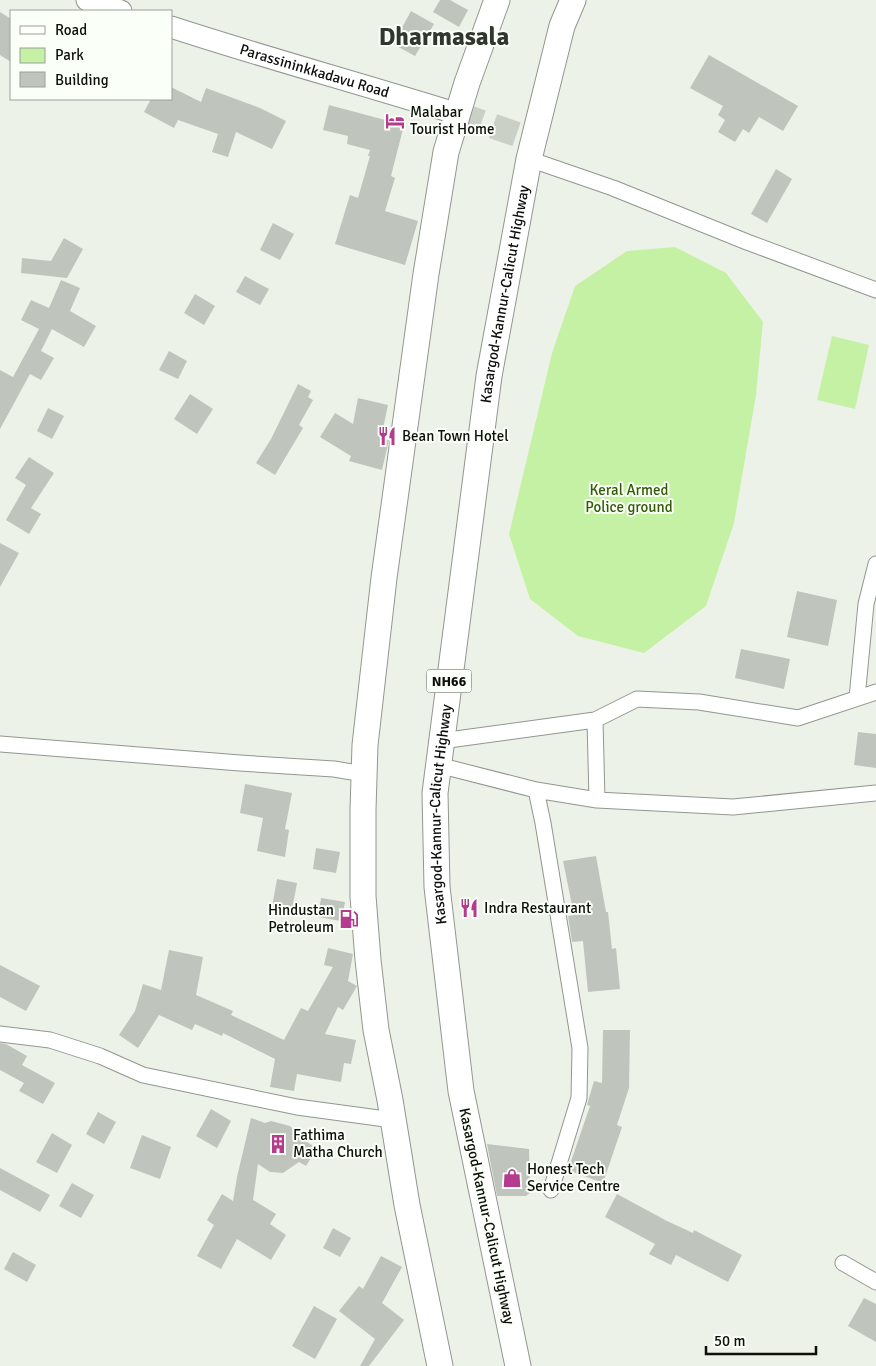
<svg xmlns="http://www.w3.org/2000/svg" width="876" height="1366" font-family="Signika,sans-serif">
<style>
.green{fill:#c5f1a5}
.building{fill:#bfc5bc}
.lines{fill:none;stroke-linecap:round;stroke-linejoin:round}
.trunk-tunnel{stroke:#cbd0c7;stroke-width:25;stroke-dasharray:25 12;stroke-linecap:butt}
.minor-casing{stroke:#91978e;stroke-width:17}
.secondary-casing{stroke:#91978e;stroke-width:23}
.trunk-casing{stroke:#91978e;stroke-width:27}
.minor{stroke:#fff;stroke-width:15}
.secondary{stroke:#fff;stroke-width:21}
.trunk{stroke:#fff;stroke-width:25}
.labels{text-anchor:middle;stroke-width:4;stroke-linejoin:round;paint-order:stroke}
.shield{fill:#fafff7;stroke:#545752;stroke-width:1}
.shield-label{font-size:14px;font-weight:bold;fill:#0d0f0c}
.street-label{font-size:15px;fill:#0d0f0c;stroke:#fafff7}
.poi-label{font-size:15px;fill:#0d0f0c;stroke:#fafff7;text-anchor:start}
.park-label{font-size:15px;fill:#335a07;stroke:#fafff7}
.town-label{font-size:25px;font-weight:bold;fill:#31362e;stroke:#fafff7}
</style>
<rect width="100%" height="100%" fill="#ecf2e8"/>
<path class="green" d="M675,247L726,273L763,322L756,395L734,523L706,606L644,653L578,636L530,599L509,534L552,353L575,286L627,251Z
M832,336L869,345L855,409L817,400Z"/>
<path class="building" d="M440,0H450L468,10L459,27L433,12Z
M411,11L434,24L415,56L393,44Z
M0,12L11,19V62L0,55Z
M709,55L798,106L783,131L759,117L749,133L743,129L735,142L718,132L725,120L718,115L723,106L690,88Z
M171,87L201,102L206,88L260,108L286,121L272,149L236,132L228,157L212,152L218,134L178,120L174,128L144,112L151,99H171Z
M329,105L404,125L391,176L395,178L385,211L418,221L405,265L335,244L350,195L358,198L370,156H368L370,150L347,144L348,136L323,130Z
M776,169L792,179L767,223L751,214Z
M273,223L294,234L280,260L260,250Z
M64,238L83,249L67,278L21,273L22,258L51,261Z
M245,276L269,289L260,305L236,292Z
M61,280L80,288L70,311L96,326L84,347L52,329L41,351L54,358L41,380L30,374L0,429V370L13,377L39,329L21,320L31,300L49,308Z
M195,294L215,306L204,325L184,313Z
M169,351L187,361L178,379L159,370Z
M298,384L311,391L308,397L313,400L299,425L303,428L275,475L256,463L271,439Z
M190,394L213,409L197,434L174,419Z
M358,398L388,405L381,438L389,440L382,470L349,461L351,456L320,437L335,413L353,424Z
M48,408L64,416L52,439L37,431Z
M29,457L54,473L31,508L41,514L29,534L6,520L26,485L15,478Z
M0,543L19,553L0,587Z
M797,591L837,600L828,646L787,637Z
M741,649L790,659L784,689L735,678Z
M858,732L876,734V768L854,765Z
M245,784L292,793L285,829L289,830L285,857L257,851L263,818L240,813Z
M316,848L340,852L336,873L313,869Z
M596,856L606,912H608L612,949L616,948L620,989L588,992L583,941L572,942L568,916L574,915L563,861Z
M277,879L297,883L292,910L272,907Z
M321,898L345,902L341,921L318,917Z
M328,948L353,954L348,981L357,986L343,1010L338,1007L325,1034L356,1040L351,1064L344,1063L341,1082L297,1074L294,1091L270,1087L275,1059L223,1033L222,1036L195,1024L192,1030L159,1015L138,1048L119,1035L135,1011L143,984L161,990L169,950L203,957L196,995L233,1011L231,1015L284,1040L301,1008L308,1011L333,967L324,965Z
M0,965L40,986L26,1011L0,997Z
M603,1030H630L629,1088L617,1125L622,1127L603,1183L568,1170L590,1106L587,1105L594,1081L602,1083Z
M0,1043L6,1044L27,1056L22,1065L55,1083L43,1104L19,1091L24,1083L0,1070Z
M211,1109L231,1121L217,1148L196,1136Z
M98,1112L116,1122L104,1144L86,1134Z
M251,1118L265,1123L271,1121L290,1126L305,1141L317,1148L306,1166L299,1162L283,1173L270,1172L258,1164L253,1200L276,1214L270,1224L286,1235L271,1260L237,1239L221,1269L197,1256L214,1225L207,1220L222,1194L233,1201L237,1177Z
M52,1133L72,1145L57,1173L36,1162Z
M142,1135L171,1147L160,1179L130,1168Z
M487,1144L529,1149L530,1193L526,1196H497Z
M0,1168L50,1195L40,1212L0,1190Z
M72,1183L94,1195L81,1218L59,1206Z
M617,1194L667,1221L693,1233L694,1230L742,1255L728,1282L676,1255L671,1265L649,1254L655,1244L605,1217Z
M333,1228L351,1238L340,1257L323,1248Z
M13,1252L36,1265L27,1282L4,1269Z
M381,1256L402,1267L382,1303L404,1320L369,1366H360L375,1339L339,1311L359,1286L363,1289Z
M864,1298L876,1304V1342L848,1326Z
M314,1306L337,1319L315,1359L292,1346Z"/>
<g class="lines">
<path class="trunk-tunnel" d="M458,114L533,140"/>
<g class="minor-casing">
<path id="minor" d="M529,159L613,188L747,242L876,290
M857,698L866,604L876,564
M441,741L595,720
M0,744L240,763L334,769L364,774
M438,765L536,790L597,800L733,807L876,793
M536,790L543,823L580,1048L579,1098L551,1190
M597,800L595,720L637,699L699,702L798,718L876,692
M0,1034L50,1040L100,1056L143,1075L297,1107L393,1120
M843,1263L876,1282"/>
</g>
<g class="secondary-casing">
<g id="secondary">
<path d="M87,0L121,11"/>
<path id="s1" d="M171,27C266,58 362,84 458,114"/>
</g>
</g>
<g class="trunk-casing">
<g id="trunk">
<path d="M440,1366L407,1205L390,1100L376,1030L368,960L363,896V810L365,745L384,578L426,274L446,152L467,83L497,0"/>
<path id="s2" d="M518,1366L461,1091L437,887L435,793L489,376L529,159L562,26L573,0"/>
</g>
</g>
<use href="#minor" class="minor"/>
<use href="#secondary" class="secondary"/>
<use href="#trunk" class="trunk"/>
</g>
<defs>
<g id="hotel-bare" transform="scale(1.5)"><path d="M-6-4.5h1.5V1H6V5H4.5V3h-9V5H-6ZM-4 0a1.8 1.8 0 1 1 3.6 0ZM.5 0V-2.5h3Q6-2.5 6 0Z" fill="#b43b8e" stroke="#fafff7" stroke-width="2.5" paint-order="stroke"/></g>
<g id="restaurant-bare" transform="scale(1.5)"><path d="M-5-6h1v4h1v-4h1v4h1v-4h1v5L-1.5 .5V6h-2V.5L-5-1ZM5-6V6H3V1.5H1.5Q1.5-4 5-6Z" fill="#b43b8e" stroke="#fafff7" stroke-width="2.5" paint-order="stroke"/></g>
<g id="fuel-bare" transform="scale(1.5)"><path d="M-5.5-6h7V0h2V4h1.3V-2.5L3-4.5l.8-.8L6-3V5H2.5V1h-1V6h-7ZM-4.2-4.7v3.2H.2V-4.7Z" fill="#b43b8e" stroke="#fafff7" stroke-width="2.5" paint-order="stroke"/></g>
<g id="building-bare" transform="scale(1.5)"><path d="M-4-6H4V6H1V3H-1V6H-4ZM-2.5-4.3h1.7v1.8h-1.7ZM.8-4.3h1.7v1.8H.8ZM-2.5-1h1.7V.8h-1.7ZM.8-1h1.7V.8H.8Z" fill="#b43b8e" stroke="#fafff7" stroke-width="2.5" paint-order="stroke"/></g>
<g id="shop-bare" transform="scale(1.5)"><path d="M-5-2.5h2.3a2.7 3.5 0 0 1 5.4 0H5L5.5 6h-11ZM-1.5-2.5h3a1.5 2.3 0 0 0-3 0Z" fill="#b43b8e" stroke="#fafff7" stroke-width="2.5" paint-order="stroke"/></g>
</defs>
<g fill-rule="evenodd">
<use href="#hotel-bare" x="395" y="121"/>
<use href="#restaurant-bare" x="387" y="436"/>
<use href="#restaurant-bare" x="469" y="908"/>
<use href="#fuel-bare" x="349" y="919"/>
<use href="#building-bare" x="278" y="1144"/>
<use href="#shop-bare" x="512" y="1178"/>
</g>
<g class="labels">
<rect class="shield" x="426.5" y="669.5" width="45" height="23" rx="4"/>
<g class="shield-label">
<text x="449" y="686">NH66</text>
</g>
<g class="street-label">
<text dy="5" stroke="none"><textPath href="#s1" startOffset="150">Parassininkkadavu Road</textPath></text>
<text dy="5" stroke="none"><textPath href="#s2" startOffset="1084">Kasargod-Kannur-Calicut Highway</textPath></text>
<text dy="5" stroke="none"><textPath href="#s2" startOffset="559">Kasargod-Kannur-Calicut Highway</textPath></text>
<text transform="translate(487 1216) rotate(78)" y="5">Kasargod-Kannur-Calicut Highway</text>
</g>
<g class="poi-label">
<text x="410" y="117">Malabar<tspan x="410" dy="17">Tourist Home</tspan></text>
<text x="402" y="441">Bean Town Hotel</text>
<text x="484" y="913">Indra Restaurant</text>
<text x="334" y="915" text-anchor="end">Hindustan<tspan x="334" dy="17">Petroleum</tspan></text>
<text x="293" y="1140">Fathima<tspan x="293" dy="17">Matha Church</tspan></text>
<text x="527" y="1174">Honest Tech<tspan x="527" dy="17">Service Centre</tspan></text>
</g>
<g class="park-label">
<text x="629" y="495">Keral Armed<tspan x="629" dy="17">Police ground</tspan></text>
</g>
<g class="town-label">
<text x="444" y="45">Dharmasala</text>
</g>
</g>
<rect x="10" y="10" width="162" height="90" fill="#fafff7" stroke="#9b9f99"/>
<rect x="20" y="26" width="25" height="8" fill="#ffffff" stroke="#9b9f99"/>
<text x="55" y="35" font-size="15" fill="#0d0f0c">Road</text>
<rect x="20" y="48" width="25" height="15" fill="#c5f1a5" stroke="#9b9f99"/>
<text x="55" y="60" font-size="15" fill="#0d0f0c">Park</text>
<rect x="20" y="72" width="25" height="15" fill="#bfc5bc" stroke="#9b9f99"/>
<text x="55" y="85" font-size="15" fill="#0d0f0c">Building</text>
<path d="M706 1346v8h110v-8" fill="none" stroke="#0d0f0c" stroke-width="2.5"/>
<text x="714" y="1346" font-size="15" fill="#0d0f0c" stroke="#fafff7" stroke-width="4" paint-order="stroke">50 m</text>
</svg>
